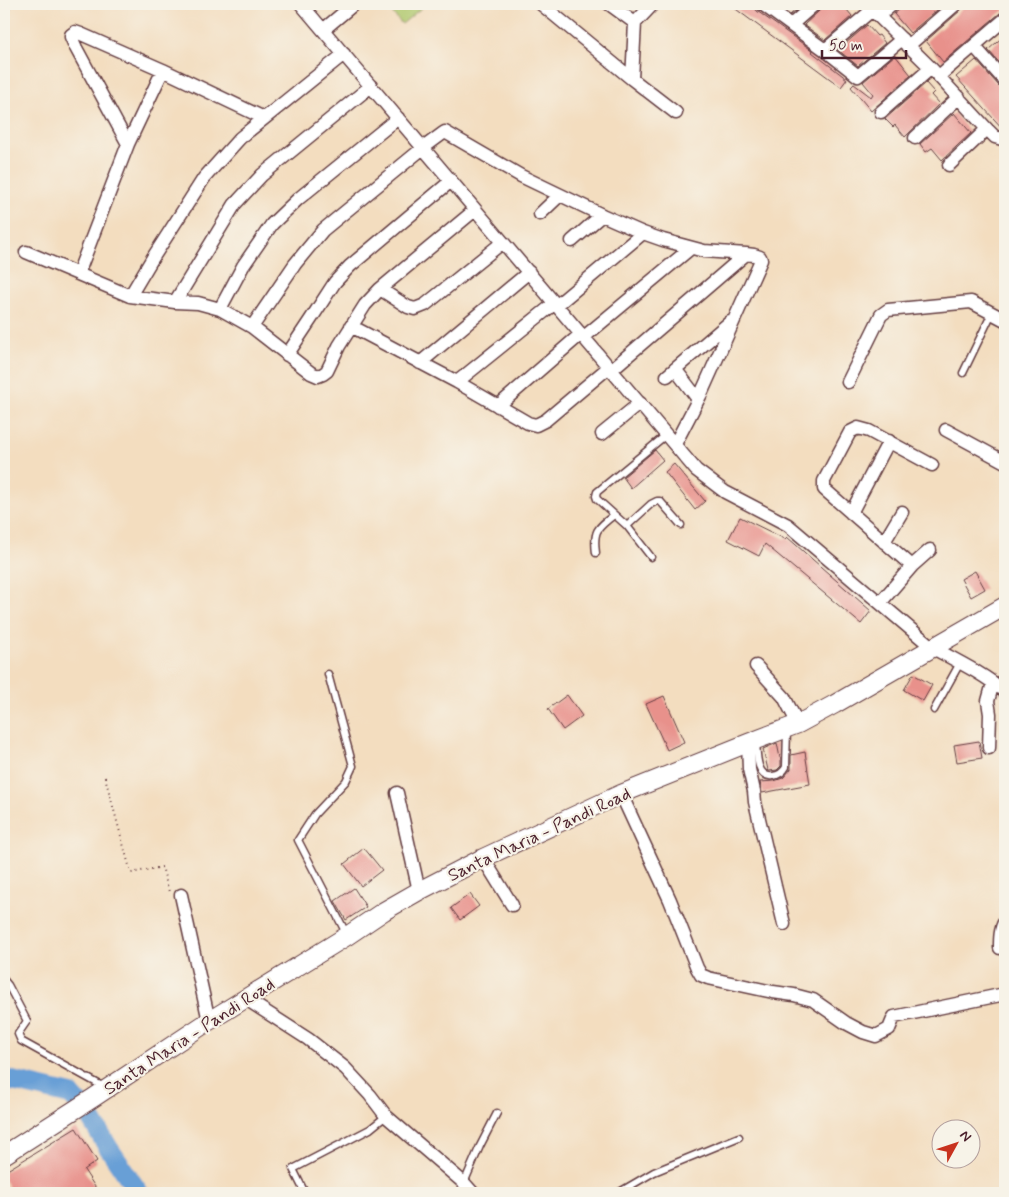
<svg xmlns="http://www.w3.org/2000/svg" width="1009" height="1197" font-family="Mynerve,sans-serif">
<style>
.green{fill:#b1c96f;stroke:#7e744d}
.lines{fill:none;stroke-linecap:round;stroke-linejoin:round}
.stream{stroke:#679fd6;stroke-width:3}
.river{stroke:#679fd6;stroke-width:20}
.building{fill:#e8918b}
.lane-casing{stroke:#633c41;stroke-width:9}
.street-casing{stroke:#633c41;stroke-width:15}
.secondary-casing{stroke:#633c41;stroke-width:20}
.path{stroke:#633c41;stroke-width:2;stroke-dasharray:1 4;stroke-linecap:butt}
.lane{stroke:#fff;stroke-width:6}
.street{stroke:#fff;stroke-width:12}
.secondary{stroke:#fff;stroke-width:18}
.labels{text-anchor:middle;stroke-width:4.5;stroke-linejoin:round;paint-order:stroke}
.street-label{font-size:18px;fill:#4a1f2b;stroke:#f7f3e8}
</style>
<rect width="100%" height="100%" fill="#f7f3e8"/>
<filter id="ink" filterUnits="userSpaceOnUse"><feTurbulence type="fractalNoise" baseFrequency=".02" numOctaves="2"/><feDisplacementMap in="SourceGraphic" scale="10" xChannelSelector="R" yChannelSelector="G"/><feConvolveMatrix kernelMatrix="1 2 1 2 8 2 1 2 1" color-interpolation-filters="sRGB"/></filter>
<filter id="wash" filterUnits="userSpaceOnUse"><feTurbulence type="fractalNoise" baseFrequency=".0096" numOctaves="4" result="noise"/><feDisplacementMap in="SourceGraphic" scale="20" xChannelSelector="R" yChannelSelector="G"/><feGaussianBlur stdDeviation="1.12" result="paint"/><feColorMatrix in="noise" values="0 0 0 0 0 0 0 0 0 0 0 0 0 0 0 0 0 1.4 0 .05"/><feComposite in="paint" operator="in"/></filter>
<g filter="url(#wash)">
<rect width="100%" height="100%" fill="#f3ddbf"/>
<path class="green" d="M388,4H426L402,24L386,6Z"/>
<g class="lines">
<path class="stream" d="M4,21L11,4"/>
<path class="river" d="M4,1079L71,1095L88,1114L108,1147L139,1193"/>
</g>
<g id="blocks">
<path class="building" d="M729,4H754L755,8L757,11L813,51L812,52L847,79L841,87Z
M775,4H803L790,15Z
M823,4H842L852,16L825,40L804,25L820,10Z
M901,4H944L910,33L894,14L899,10Z
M964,4H1005V10L1000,13L943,62L926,41L961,10Z
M867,25L877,36L879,35L885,43L858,66L838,50Z
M1005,35V69L988,50Z
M895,55L911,75L871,111L851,87L854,84L871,97L873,94L863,82Z
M976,60L999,86L1005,89V129H1003L956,77Z
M926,83L934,92L931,95L939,104L905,137L895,125L893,127L885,119Z
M954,113L971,133L942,160L932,148L926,152L920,144Z
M655,450L663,460L631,488L623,477Z
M674,464L705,501L695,510L665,472Z
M740,517L785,539L787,537L871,611L861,624L765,544L759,556L728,540Z
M975,571L985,589L971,597L961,579Z
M913,674L932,685L923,701L904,690Z
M567,695L582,716L563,730L548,709Z
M664,696L684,742L667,750L646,704Z
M979,741L982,758L957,762L954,745Z
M777,743L780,758H781V766L777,770L769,771L768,770L763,749Z
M805,752L810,784L762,793L760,782L774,781L783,778L791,769V755Z
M364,848L382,870L361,886L344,864Z
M354,888L366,907L346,920L335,901Z
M470,894L479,906L460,920L451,908Z
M76,1128L97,1161L84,1170L99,1193H12L4,1180V1172Z"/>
</g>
</g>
<g filter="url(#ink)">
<use href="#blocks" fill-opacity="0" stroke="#633c41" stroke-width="1"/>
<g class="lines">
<g class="lane-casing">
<path id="lane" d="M963,373L992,313
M627,526L651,504L657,501H660L681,525
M596,553C593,531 597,528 614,515
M651,557L627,526L597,499L596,496L597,492L666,435
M328,674L353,766L346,781L315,814L298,840L347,935
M934,710L960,663
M756,741C757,753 756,779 773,776C779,775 783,773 786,767L787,729
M4,980L8,985L27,1021L18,1034L21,1041L104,1087
M464,1183L480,1146L497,1113
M305,1193L293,1169L370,1129L386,1116
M618,1193L654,1172L739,1137"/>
</g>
<g class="street-casing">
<path id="street" d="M301,4L696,470L725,492L788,525L933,648C957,661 984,674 1005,692
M541,4L632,79
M609,4L635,23
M653,4L635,23L632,79L676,113
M762,4L825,50L858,76L902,39
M866,4L931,68L987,129L995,137L1002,139L1005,137
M879,16L893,4
M791,25L815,4
M323,30L354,4
M908,46L956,4
M974,46L1005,81
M825,50L872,10
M939,76L1005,19
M881,112L931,68
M915,138L959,97
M128,144L163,70
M949,165L987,129
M540,214L560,195
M572,241L602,215
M26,252L130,296L175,302L198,303L220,309L252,327L311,373L318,376L323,374L327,371L339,346L365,305L380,289L475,210
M78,274L128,144L76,48L71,37V35L75,32L81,34L163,70L264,118
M380,289L408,307L415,309L425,305L503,242
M130,296L152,259L204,178L240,138L344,54
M175,302L235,204L262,175L371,86
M557,305L643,233
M220,309L243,266L272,224L298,199L398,118
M351,326L457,382L528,423L536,425L546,420L609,367
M252,327L295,264L323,230L423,148L442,134L445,132L521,176L602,215L643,233L663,240L704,251L746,254L754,255L760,257L761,260L701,394L675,444
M584,337L691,248
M287,355L311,319L335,282L350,266L451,181
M420,363L529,272
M675,369L698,399
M611,370L746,254
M667,376L730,322
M457,382L555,303
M848,382L881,315L888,310L971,302L1005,320
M498,406L581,334
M946,430L1005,462
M602,434L640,403
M851,513L889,441
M884,542L902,512
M912,566L824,489V481L850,432L858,428L869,431L932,465
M880,603L912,566L930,550
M756,666L784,697L798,724
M748,743L749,769L754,791L755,802L784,924
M989,748L990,714L988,701L993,683
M397,793L419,891
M621,794L670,900L697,968L701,975L708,978L773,992L794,995L813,1000L846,1023L863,1032L876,1036L889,1029L894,1017L1005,994
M483,858L512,905
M181,895L209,1021
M1000,948C1000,939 1000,929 1005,921
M246,999L308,1039L345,1068L370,1095L386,1116L464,1183L473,1193"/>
</g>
<g class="secondary-casing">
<path id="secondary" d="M4,1155L93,1098L209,1021L347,936L384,911L419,891L483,858L621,794L748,743L798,724L835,704L1005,606"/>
</g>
<path class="path" d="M105,777L131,873L162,867L169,892"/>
<use href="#lane" class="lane"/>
<use href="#street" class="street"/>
<use href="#secondary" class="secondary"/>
</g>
</g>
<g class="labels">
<g class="street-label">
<text transform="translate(539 834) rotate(-25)" y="6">Santa Maria - Pandi Road</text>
<text transform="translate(189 1036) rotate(-33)" y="6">Santa Maria - Pandi Road</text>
</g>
</g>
<rect width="1009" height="1197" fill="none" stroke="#f7f3e8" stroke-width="20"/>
<g transform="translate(956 1144) rotate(50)"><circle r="24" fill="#f7f3e8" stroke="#b29e9c"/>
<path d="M0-4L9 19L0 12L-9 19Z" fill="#c8321e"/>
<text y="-8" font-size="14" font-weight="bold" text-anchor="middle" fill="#4a1f2b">N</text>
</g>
<path d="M822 50v8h84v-8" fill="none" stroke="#4a1f2b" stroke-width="2.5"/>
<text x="829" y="50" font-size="15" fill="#4a1f2b" stroke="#f7f3e8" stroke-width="4" paint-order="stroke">50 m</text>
</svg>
